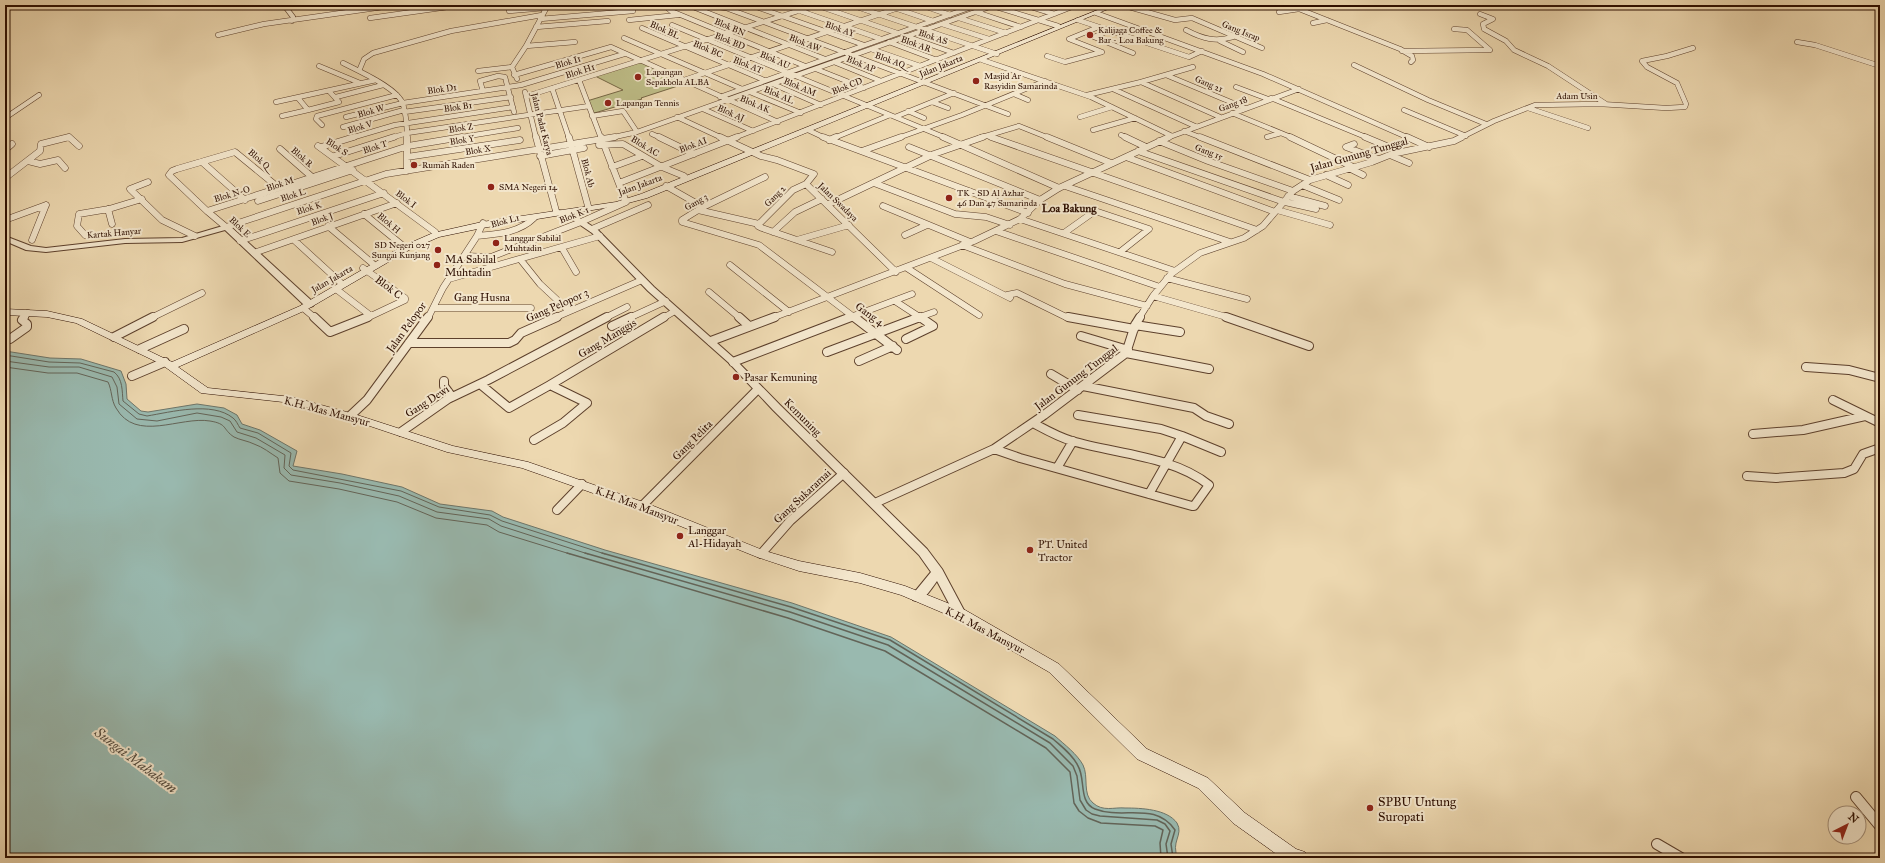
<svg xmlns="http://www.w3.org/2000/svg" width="1885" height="863" font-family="'IM FELL Great Primer',serif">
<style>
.green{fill:#bebd87;stroke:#766644}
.water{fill:#99b9af;stroke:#6e7569}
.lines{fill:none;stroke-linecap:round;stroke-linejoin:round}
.shore-far1{stroke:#636458;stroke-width:1}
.shore{stroke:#636458;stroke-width:1.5}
.minor-far3-casing{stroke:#5d402c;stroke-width:5.5}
.minor-far2-casing{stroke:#5d402c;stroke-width:7}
.minor-far1-casing{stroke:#5d402c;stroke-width:10}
.minor-casing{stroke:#5d402c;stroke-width:12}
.tertiary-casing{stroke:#5d402c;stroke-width:2}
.secondary-casing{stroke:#2d0e00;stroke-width:1}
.minor-far3{stroke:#f3e6cc;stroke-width:4.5}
.minor-far2{stroke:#f3e6cc;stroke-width:6}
.minor-far1{stroke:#f3e6cc;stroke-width:8}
.minor{stroke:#f3e6cc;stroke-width:10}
.tertiary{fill:#f3e6cc;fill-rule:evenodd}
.secondary{fill:#f3e6cc;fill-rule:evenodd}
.poi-dot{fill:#8f2418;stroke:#f3e6cc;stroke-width:1.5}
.labels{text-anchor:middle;stroke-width:4;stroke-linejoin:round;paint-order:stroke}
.far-street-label{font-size:9px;fill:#2d0e00;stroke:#f3e6cc}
.far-poi-label{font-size:9px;fill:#2d0e00;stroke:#f3e6cc;text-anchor:start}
.street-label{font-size:11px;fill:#2d0e00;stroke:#f3e6cc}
.far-quarter-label{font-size:11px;font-weight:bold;fill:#2d0e00;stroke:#f3e6cc}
.poi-label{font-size:11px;fill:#2d0e00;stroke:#f3e6cc;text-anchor:start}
.near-poi-label{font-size:13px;fill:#2d0e00;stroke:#f3e6cc;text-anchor:start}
.near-water-label{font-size:14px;font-style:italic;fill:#534a3d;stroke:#f3e6cc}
</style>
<rect width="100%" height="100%" fill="#edd8b0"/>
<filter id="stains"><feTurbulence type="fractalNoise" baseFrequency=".005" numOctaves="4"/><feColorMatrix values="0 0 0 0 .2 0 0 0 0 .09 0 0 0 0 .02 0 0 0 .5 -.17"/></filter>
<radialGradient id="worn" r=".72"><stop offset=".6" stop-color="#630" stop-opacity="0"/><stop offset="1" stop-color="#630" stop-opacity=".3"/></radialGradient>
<path class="green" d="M639,60L690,82L641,98L642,99L591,114L587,101L623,90L593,75Z"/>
<path class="water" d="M5,351L50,358L81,359L121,371L126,384L127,399L141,411L148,412L197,404L224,408L237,415L242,424L260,430L297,451L293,466L342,474L402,487L440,504L492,511L503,517L605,550L792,603L891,637L1055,736C1065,745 1077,754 1083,765C1089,777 1082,794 1093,803C1103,812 1114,807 1125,808C1141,808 1167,809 1177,823C1184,835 1170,842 1178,858H5Z"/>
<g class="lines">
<path class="shore-far1" d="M5,355L49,362L80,363L114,372C123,379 122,391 123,401L139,414L147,416C171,412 212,401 233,418C236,420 238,425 240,428L258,433L291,453L289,466L293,470L401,491L439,507L490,515L502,521L605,554
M5,361L49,367H79L112,377L117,387L119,404L137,419L157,421L197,413L221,417L230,421L237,432L256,438L285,455L284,468L291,475L340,483L399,496L437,512L489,519L501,526L588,554
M5,367L48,373H77L108,382C112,390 111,400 116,408C136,443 180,416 210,421C228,424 222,429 234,437C240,440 248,441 254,444C263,447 270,453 278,458L280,473L289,481L339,489L397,502L436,518L487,525L499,532L570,554"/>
<path class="shore" d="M567,553L788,618L885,651L1046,748L1070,772L1074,803L1079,811L1088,818L1101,823L1155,826L1163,830L1160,843L1161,858
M585,553L790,612L888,645L1050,743L1073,766L1077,776L1080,800L1086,810L1092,814L1100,816L1157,820L1165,824L1170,831L1166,844L1168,858
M602,553L791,607L890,640L1053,739C1062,747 1073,755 1078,766C1086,779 1078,802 1095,809C1123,820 1155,801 1175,830L1171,844L1173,858"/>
<g class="minor-far3-casing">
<path id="minor-far3" d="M284,5L293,17L292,21
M350,5H352
M621,5H627
M664,5L671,11L805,66
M688,5L825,59
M751,5L864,45
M783,5L881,39
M816,5L897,33
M851,5L997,54
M886,5L933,21
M921,5L950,15
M990,5L1058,26
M1025,5L1054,14
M1122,5L1175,20L1192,18L1262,48
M1214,5L1218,7
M1289,5L1400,49L1412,56L1413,60L1411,62
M1484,5L1491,7
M718,7L726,8L764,22L1008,114
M1264,7L1268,5
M509,11L545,8
M976,12L1021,27
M1279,12L1299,9
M1096,13L1263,74L1409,138
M1480,14L1493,19L1483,24L1484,29L1506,41L1514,50L1548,66L1606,104
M370,18L462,5
M959,18L1006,33
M540,19L633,11
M629,20L678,15
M1078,20L1189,57L1202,51
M1313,23L1327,20
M942,24L989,39
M672,25L946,138
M536,27L608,21
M642,28L764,80
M1096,28L1069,39L1102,52
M1186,30C1203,39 1215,42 1233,37
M1108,31L1094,37L1133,53
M218,35L264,24L397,5
M906,36L954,53
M624,38L742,89
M1220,41L1243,52
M889,42L937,60
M1797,42L1815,45L1880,66
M526,46L575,42
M871,49L920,66
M1402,51L1490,50L1467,30L1454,29
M1047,56L1065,62L1102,52
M982,60L1091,97L1172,136
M834,62L881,81
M343,63L359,71
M1354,65L1428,100L1486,124
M319,66L360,83
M816,69L864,88
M478,71L512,67
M514,75L611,47L778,122
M1166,75L1245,108
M517,79L512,67L526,46L548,5
M579,80L601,138
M684,80L907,5
M1141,82L1193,67
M773,84L821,105
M1236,87L1268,99
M552,88L569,138
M1113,89L1197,127
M483,91L480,81L498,76L505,77L514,112
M525,92L536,138
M750,92L801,113
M1014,94L1028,100
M1087,95L1141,82L1220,117
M527,96L817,5
M336,97L383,85
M720,97L977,5
M298,98L308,110L339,102L329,91
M1271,98L1368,138
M276,102L376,80
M932,102L948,108
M1528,108L1588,128
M703,109L753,131
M1404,110L1466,136
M908,111L924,118
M404,112L511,97
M1232,113L1293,138
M282,116L308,110
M592,116L623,111L637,132
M346,117L403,103L521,85L624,54
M677,117L722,138
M895,117L954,93
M1080,117L1112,107
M5,118L39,95
M322,125L316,119L317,116L397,95
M343,127L404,110
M808,130L825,138
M1093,130L1135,118
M1184,131L1202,138
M652,134L661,138
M1121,135L1127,138
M988,136L994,138
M1267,137L1281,133
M65,138H70
M351,138L395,125L513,107
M391,138L407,133L589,106
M407,138C407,128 406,114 403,104C399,91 371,77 359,71L364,59L373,53L451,31L542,15
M456,138L518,128
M610,138L637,132L995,5
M734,138L1077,5
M834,138L890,115
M898,138L962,115L1045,81
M979,138L1019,126L1049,138
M1167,138L1299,89
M1460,138L1494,121L1535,105L1600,104L1666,108L1685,107L1686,104L1677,83L1647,67L1642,61L1667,56L1693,48"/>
</g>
<g class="minor-far2-casing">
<path id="minor-far2" d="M69,137L79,146
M407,137V171
M536,137L556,211
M569,137L588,206
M659,137L694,154
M720,137L761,156L777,160L814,174L806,184L896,272
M823,137L1028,213
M943,137L1059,188
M991,137L1257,230
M1047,137L1111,163
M1125,137L1146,147
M1200,137L1310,180
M1290,137L1353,167
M1365,137L1401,152
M1407,137L1429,147
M829,140L836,137
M1159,141L1208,161L1293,191
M1354,144L1346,147L1378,159
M599,145L623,144L662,167L684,176
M318,146L435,232
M321,147L354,137
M909,147L1040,200
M280,149L312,177
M5,150L12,144
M862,151L901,137
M1138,151L1284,202
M235,152L279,188L207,211L169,175L172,171L177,169Z
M1390,155L1409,163
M334,156L394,137
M540,156L584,148
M407,157L520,140
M1126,157L1275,212
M28,161L40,164L58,160L65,168
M202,162L245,200
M612,167L642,156
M1349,168L1363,175
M1326,175L1348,185
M765,177L703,207L682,220V222L759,245L855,318
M5,178L40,151L41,144L69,137
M148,182L130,189L162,220L195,236
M619,183L737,137
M874,183L955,214L986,217L1010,225
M1302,185L1339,200
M666,186L703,207
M1065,186L1230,242
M279,188L408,146L462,137
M1288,196L1325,206
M258,201L353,170
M1285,202L1316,209
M829,204L934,154L983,137
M883,206L970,242
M108,209L112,224
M698,210L759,224L758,226L762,228L832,252
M1277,210L1330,225
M207,211L226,227L386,174L615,137
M364,214L402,245
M1020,219L1175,271
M5,220L46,205
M759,224L793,190L806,184
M328,226L372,263
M592,229L648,205
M996,231L1160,287
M773,232L795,212L822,199
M1064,233L1095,211L1149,229L1120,252
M85,235L77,226L79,214L109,209L142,199
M905,235L927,225
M477,236C497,234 519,233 534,218
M32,240L46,205
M294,240L340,282
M797,240L849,225
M240,241L384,193
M962,245L1065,284L1147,306
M562,248L576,272
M254,253L397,203
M464,256L491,257L581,222L626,202L601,137
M931,258L1010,298
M520,259L540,284L569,311
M730,265L789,312
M907,268L979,315
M1167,278L1247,299
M449,279L600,236
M336,289L371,316L405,300V298L363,268
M709,292L740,318
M1007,295L1017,293L1066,317L1074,318
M1153,296L1230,318
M895,301L921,318
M303,308L315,318
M434,308H531
M23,318L28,313
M151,318L202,293
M365,318L371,316
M428,318L443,288L477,236L483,223
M554,318L642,280
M605,318L627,307
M629,318L666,301
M663,318L675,311
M772,318L974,241L1020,219L1040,200L1059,188L1169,137
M848,318L912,294
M917,318L934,312
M1139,318L1153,296L1171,274L1200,253L1244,238L1263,226L1293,191L1310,180L1372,162L1392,154L1454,141L1462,137"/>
</g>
<g class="minor-far1-casing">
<path id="minor-far1" d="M314,317L330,332L368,317
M739,317L749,326
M854,317L897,350
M1068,317L1134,329
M1226,317L1309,346
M1135,325L1180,332
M612,326L631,317
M1081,336L1128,350
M114,337L153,317
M10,339L27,327V324L22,320L24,317
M906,339L933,326L920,317
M711,341L775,317
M409,343H509L515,340L521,333L557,317
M140,349L184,329
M827,352L920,317
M1126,353L1209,369
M859,361L893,346
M733,362L851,317
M1806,367L1849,370L1880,378
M1051,374L1078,390
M132,376L165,362
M444,381V386L452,397
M480,384L509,408L550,385L587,403L563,423L534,440
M550,385L664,317
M1083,386L1194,408L1206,416L1229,424
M1833,400L1880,423
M1078,415L1161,429L1182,436L1149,494
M350,416L367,400L428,317
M401,432L448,399L488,380L607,317
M1753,434L1803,430L1865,416
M1182,436L1221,452
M994,449L1020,458L1192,506H1194L1209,485C1173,456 1116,454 1072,441C1058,437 1046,430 1033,423
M1057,468L1073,441
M1747,476L1776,478L1844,473L1854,469L1863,454L1880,448
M875,503L994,449L1044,415L1126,353L1135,325L1140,317
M642,506L758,389
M557,510L582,484
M761,554L790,521L844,473"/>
</g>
<g class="minor-casing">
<path id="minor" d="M1856,797L1880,826
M1657,844L1681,858"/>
</g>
<g class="tertiary-casing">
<path id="tertiary" d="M553,209L572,213L598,230L654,287L735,359L780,405L927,549L942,569L966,614L964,617L960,619L956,617L937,581C931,589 923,604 913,600L911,597L913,594L931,572L919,555L773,410L729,363L648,291L592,233L567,216L553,213Z
M226,225H229L313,302L314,304L313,306L310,307L303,304L225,230L182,242L125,243L46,252L26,250L5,241V236L31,246L46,248L125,239L182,238Z"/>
</g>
<g class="secondary-casing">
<path id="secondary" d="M1110,5H1118L647,198L617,206L482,228L439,237L409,250L306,310L178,367L208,388L292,397L354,414L453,446L528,462L646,503L765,551L799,561L860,573L905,586L965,610L1059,664L1147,749L1208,778L1245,813L1296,849L1305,852L1307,858H1282L1233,823L1198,788L1137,759L1049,672L955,618L901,595L860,583L799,571L757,557L638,509L522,468L447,452L346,418L292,403L201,393L161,364L76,323L47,317L5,315V309L47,311L82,319L172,362L300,306L403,246L433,233L482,222L616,202L641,194Z"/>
</g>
<use href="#minor-far3" class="minor-far3"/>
<use href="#minor-far2" class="minor-far2"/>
<use href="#minor-far1" class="minor-far1"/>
<use href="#minor" class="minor"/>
<use href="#tertiary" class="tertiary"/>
<use href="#secondary" class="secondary"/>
</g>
<g class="poi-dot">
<circle cx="1090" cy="35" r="4"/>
<circle cx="638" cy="77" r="4"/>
<circle cx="976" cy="81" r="4"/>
<circle cx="608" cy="103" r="4"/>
<circle cx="414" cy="165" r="4"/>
<circle cx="491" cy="187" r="4"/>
<circle cx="949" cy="198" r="4"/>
<circle cx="496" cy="243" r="4"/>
<circle cx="438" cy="250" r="4"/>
<circle cx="437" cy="265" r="4"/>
<circle cx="736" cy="377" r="4"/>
<circle cx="680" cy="536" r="4"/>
<circle cx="1030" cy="550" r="4"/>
<circle cx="1370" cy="808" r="4"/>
</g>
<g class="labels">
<g class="far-street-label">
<text transform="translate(730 27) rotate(23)" y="3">Blok BN</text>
<text transform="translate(840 29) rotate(19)" y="3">Blok AY</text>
<text transform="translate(665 30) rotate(24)" y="3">Blok BL</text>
<text transform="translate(1241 31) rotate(22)" y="3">Gang Israp</text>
<text transform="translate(933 37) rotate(19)" y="3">Blok AS</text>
<text transform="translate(730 41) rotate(22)" y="3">Blok BD</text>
<text transform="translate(805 43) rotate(21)" y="3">Blok AW</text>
<text transform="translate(916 44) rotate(20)" y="3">Blok AR</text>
<text transform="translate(708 49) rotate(23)" y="3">Blok BC</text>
<text transform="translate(775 60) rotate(23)" y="3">Blok AU</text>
<text transform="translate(890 60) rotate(20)" y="3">Blok AQ</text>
<text transform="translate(568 62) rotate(-17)" y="3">Blok I1</text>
<text transform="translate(861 64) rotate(22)" y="3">Blok AP</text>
<text transform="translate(748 65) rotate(22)" y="3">Blok AT</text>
<text transform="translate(941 66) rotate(-22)" y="3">Jalan Jakarta</text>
<text transform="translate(580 71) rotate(-18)" y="3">Blok H1</text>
<text transform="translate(1209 84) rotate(23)" y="3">Gang 21</text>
<text transform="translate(847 86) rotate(-22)" y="3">Blok CD</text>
<text transform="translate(800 87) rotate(23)" y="3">Blok AM</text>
<text transform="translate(442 89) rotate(-8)" y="3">Blok D1</text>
<text transform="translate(779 95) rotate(23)" y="3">Blok AL</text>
<text x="1577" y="99">Adam Usin</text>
<text transform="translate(755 104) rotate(23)" y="3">Blok AK</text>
<text transform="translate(1233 104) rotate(-20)" y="3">Gang 18</text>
<text transform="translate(458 107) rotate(-8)" y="3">Blok B1</text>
<text transform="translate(371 111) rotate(-16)" y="3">Blok W</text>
<text transform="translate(731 113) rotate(24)" y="3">Blok AJ</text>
<text transform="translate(542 124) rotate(76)" y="3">Jalan Padat Karya</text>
<text transform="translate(360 127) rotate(-17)" y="3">Blok V</text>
<text transform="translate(461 128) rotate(-9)" y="3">Blok Z</text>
<text transform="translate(462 140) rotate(-9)" y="3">Blok Y</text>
<text transform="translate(693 145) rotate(-21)" y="3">Blok AI</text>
<text transform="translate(645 146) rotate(31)" y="3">Blok AC</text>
<text transform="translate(337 147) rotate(34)" y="3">Blok S</text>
<text transform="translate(375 147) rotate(-18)" y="3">Blok T</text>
<text transform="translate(478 150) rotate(-9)" y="3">Blok X</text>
<text transform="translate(1209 152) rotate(21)" y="3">Gang 15</text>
<text transform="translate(302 157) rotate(41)" y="3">Blok R</text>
<text transform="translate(259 159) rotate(41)" y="3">Blok Q</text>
<text transform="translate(588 173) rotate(75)" y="3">Blok Ab</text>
<text transform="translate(280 184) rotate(-18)" y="3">Blok M</text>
<text transform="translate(640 185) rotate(-20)" y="3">Jalan Jakarta</text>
<text transform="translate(232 194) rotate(-17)" y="3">Blok N-O</text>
<text transform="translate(293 195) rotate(-18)" y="3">Blok L</text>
<text transform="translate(775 196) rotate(-45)" y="3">Gang 2</text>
<text transform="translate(406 199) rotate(37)" y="3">Blok I</text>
<text transform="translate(696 202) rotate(-30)" y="3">Gang 3</text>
<text transform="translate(838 202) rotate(44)" y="3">Jalan Swadaya</text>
<text transform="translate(309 208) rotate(-18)" y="3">Blok K</text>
<text transform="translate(574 215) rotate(-22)" y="3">Blok K 1</text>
<text transform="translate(322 219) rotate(-20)" y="3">Blok J</text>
<text transform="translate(505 221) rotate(-15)" y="3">Blok L1</text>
<text transform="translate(389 223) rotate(40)" y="3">Blok H</text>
<text transform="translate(240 227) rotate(43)" y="3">Blok E</text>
<text transform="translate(114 233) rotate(-5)" y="3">Kartak Hanyar</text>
<text transform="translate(332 279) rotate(-30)" y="3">Jalan Jakarta</text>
</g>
<g class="far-poi-label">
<text x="1098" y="33">Kalijaga Coffee &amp;<tspan x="1098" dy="10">Bar - Loa Bakung</tspan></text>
<text x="646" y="75">Lapangan<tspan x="646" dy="10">Sepakbola ALBA</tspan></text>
<text x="984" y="79">Masjid Ar<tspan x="984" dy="10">Rasyidin Samarinda</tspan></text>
<text x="616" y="106">Lapangan Tennis</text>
<text x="422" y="168">Rumah Raden</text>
<text x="499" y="190">SMA Negeri 14</text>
<text x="957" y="196">TK - SD Al Azhar<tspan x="957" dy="10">46 Dan 47 Samarinda</tspan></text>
<text x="504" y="241">Langgar Sabilal<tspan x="504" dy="10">Muhtadin</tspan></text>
<text x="430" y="248" text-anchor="end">SD Negeri 027<tspan x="430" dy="10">Sungai Kunjang</tspan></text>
</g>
<g class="street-label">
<text transform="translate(1359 154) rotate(-16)" y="4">Jalan Gunung Tunggal</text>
<text transform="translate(389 287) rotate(37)" y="4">Blok C</text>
<text x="482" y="301">Gang Husna</text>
<text transform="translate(557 305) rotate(-24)" y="4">Gang Pelopor 3</text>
<text transform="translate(870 314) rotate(36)" y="4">Gang 4</text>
<text transform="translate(406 327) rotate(-54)" y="4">Jalan Pelopor</text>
<text transform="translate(607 338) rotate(-31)" y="4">Gang Manggis</text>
<text transform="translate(1076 377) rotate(-37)" y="4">Jalan Gunung Tunggal</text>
<text transform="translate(427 401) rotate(-33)" y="4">Gang Dewi</text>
<text transform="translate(327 411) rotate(15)" y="4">K.H. Mas Mansyur</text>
<text transform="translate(803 417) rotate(45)" y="4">Kemuning</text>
<text transform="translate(692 440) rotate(-45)" y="4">Gang Pelita</text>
<text transform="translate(802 496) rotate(-43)" y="4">Gang Sukaramai</text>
<text transform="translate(637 505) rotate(21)" y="4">K.H. Mas Mansyur</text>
<text transform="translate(985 630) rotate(28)" y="4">K.H. Mas Mansyur</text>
</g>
<g class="far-quarter-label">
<text x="1069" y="212">Loa Bakung</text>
</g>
<g class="poi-label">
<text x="445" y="263">MA Sabilal<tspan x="445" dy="13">Muhtadin</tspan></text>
<text x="744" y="381">Pasar Kemuning</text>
<text x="688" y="534">Langgar<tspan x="688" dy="13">Al-Hidayah</tspan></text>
<text x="1038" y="548">PT. United<tspan x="1038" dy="13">Tractor</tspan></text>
</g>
<g class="near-poi-label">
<text x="1378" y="806">SPBU Untung<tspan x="1378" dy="15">Suropati</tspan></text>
</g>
<g class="near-water-label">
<text transform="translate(136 760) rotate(37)" y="5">Sungai Mahakam</text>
</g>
</g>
<rect width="1885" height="863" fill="none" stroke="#edd8b0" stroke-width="20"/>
<rect x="6" y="6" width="1873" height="851" fill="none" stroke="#2d0e00" stroke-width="2"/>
<rect x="10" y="10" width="1865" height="843" fill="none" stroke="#2d0e00"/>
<g transform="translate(1847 825) rotate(42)"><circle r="19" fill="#f3e6cc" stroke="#a4907a"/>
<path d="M0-3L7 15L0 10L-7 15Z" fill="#8f2418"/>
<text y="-6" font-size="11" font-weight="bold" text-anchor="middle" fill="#2d0e00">N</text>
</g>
<rect width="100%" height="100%" filter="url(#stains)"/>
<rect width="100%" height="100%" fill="url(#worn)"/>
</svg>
